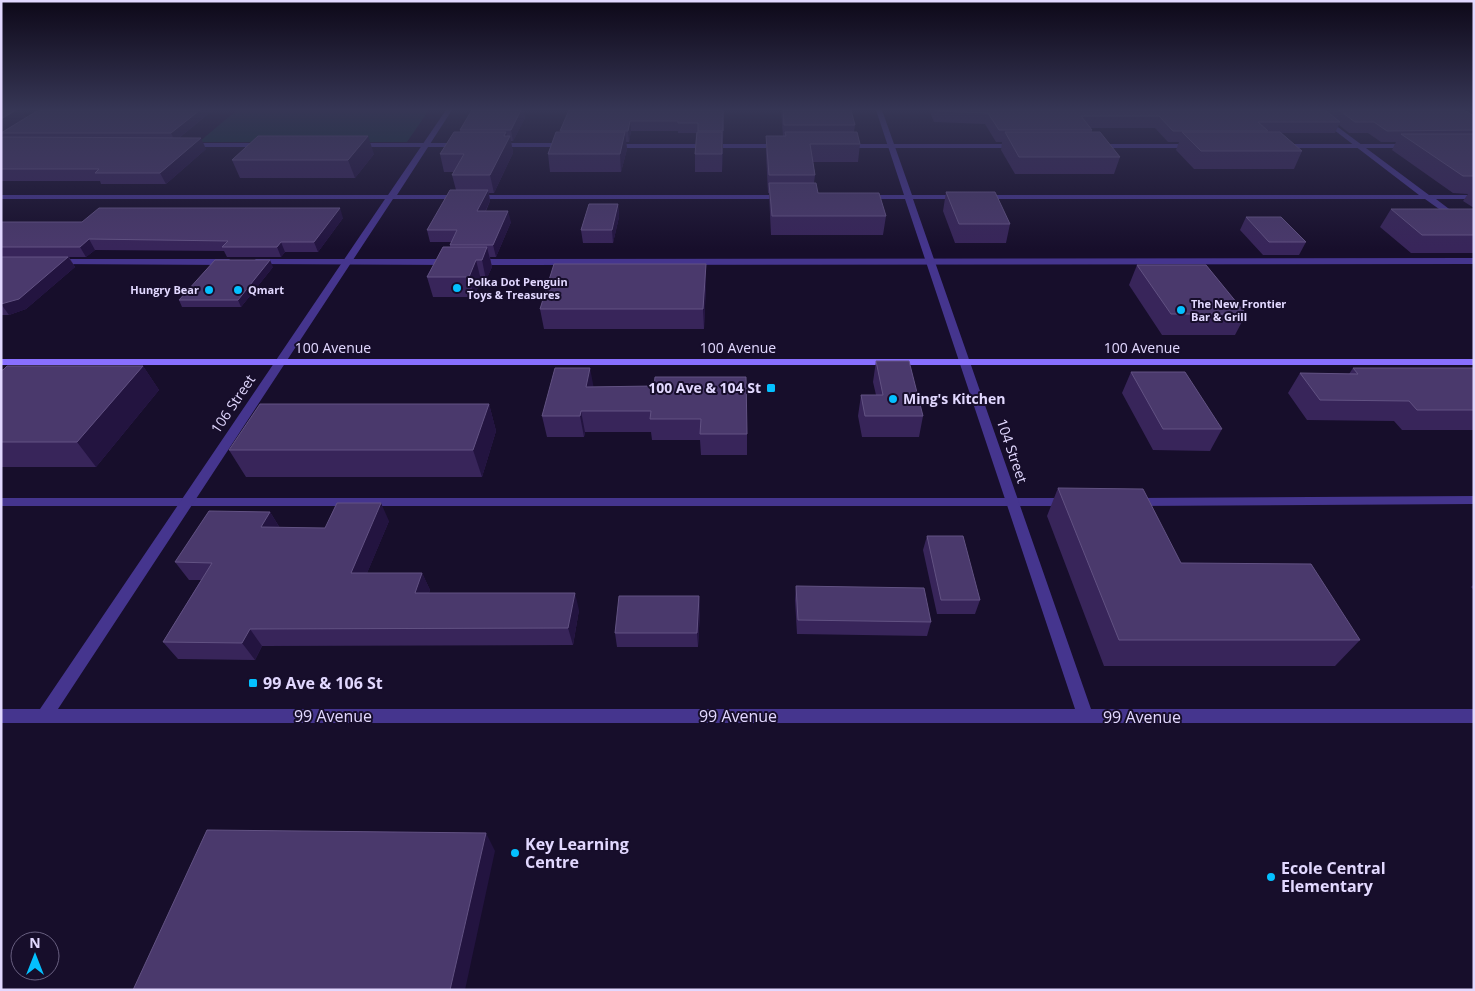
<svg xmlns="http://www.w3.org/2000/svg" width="1475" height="991" font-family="'Open Sans',sans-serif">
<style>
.green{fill:#103136}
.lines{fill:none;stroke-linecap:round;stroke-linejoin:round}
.lane{fill:#45358e;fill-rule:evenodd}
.street{fill:#45358e;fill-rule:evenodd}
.secondary{fill:#886fff;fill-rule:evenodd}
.wall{fill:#38255a}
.shaded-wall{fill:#231440}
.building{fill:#4a396c;stroke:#625283}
.poi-dot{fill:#04c0ff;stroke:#170e2b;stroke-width:2}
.labels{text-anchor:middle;stroke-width:4;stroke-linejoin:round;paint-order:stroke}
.far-poi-label{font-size:11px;font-weight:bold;fill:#e2d8ff;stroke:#170e2b;text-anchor:start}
.street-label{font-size:14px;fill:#e2d8ff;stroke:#170e2b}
.poi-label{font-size:14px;font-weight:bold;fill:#e2d8ff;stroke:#170e2b;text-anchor:end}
.near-poi-label{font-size:16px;font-weight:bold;fill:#e2d8ff;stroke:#170e2b;text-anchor:start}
.near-street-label{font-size:16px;fill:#e2d8ff;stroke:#170e2b}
</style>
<rect width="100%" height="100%" fill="#170e2b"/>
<path class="green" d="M237,110H429L407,142H199Z"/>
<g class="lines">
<path class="lane" d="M186,143H264L268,145L264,147H186Z
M351,143H461L465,145L461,147H351Z
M493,143H566L570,145L566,147H493Z
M608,144H781L785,146L781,148H611L607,146Z
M841,144H1019L1023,146L1019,148H844L840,146Z
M1091,144H1194L1198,146L1194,148H1094L1090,146Z
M1278,144H1411L1415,146L1411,148H1281L1277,146Z
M1474,258V264L474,265L470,262L474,259Z
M56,259H229L233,262L229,265L53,264L52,262Z
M256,259H451L455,262L451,265L253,264L252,262Z
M1474,496V504L1134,506L1130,505L1128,502L1130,499L1134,498Z
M1,498H1069L1073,499L1075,502L1073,505L1069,506H1Z"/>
<path class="street" d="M446,110H452L397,195H786L790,197L786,199H393L58,709H1075L905,199H864L860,197L864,195H904L876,110H882L912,195H961L965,197L961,199H913L1091,709H1474V723H1V709H40L385,199H1V195H388Z
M1308,110H1315L1429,195H1474V199H1436L1474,228V234L1425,199H981L977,197L981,195H1419Z"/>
<path class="secondary" d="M1,359H1474V365H1Z"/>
</g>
<path class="wall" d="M1,110H21L26,117L44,110H213L179,138L206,149L166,184H101L100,181H1V137H4L1,135Z
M472,110H523L525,118L513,141H511L513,153L494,193H489L490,201L486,211L511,222L496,257H490L492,267L486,280H481L474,297H433L427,277L450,247V245L451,242H430L427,230L456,190L452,175L454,172H444L440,154L460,132V130Z
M569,110H724L722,172H695V154L696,133H678V131H631L629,142H626L627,149L621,172H550L548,154L561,132Z
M781,110H851L855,125L854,132L860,144L858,162H813L815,175L814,183L818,193L886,216L883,235H771L769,193H768L766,153V136H783Z
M929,110H1464L1474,116V208L1463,201L1468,194L1453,193L1392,150L1396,142H1381L1368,133H1349L1339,125L1335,133H1280L1302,151L1294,169H1194L1176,150L1179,142H1168L1155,128H1090L1092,130V132L1120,157L1114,174H1015L1001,150L1002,142H996L985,124L934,122Z
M374,154L355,178H240L232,160Z
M946,192L1010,224L1006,243H955L943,211Z
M618,204L619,217L613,243H583L581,230Z
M1391,209L1474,210V253H1411L1380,227Z
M1246,217L1306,242L1299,255H1263L1240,230Z
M343,218L318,252H285L281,257H227L224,251L95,250L86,257H69L75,267L26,309L9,315H1V222H82Z
M1137,265L1246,314L1235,335H1162L1129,285Z
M273,267L241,307H182L179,300Z
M706,283L704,329H544L540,309Z
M876,361L923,416L919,437H862L858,416L861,395H876L873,382Z
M143,366L159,390L96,467H1V370Z
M1353,368H1474V430H1402L1394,421L1307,420L1288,393L1300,373L1349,374Z
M1131,372L1222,429L1210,451L1153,450L1122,393Z
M654,386L747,434V455H701L700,440H652L651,432H585L584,437H547L542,416L593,387Z
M489,404L496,431L482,477H246L229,450Z
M1058,488L1181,563L1360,640L1335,666H1104L1047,516Z
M270,512L280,528H325L389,521L367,573H422L430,590L429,593L579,610L573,645L262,646L255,660L178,659L163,642L201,580H189L175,562Z
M927,536L980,600L975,614H937L923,550Z
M1474,584V590L1471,587Z
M796,586L931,622L927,636L797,634L795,600Z
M699,596L700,610L698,647H617L615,633Z"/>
<path class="shaded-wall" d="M16,110H21L27,119L1,133V119Z
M200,110H213L175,141L171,133Z
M521,110H523L525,118L513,141L511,130Z
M630,121L631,131L629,142L628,131Z
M506,132L508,139L510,136L513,153L494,193L490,175Z
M625,132L627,149L621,172L620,154Z
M722,132L723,149L722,172Z
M368,136L374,154L355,178L348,160Z
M201,138L206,149L166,184L160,173Z
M488,190L490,201L480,222L477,211Z
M618,204L619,217L613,243L612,230Z
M340,208L343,218L318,252L314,242Z
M508,211L511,222L496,257L493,245Z
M89,239L95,250L86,257L80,247Z
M281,242L285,252L281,257L277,247Z
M487,247L492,267L486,280L482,260Z
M68,257L75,267L26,309L9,315L1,304Z
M270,260L273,267L241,307L238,300Z
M476,260L481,280L474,297L469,277Z
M706,264V283L704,329L703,309Z
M143,366L159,390L96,467L77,442Z
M590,368L594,389L586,387Z
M489,404L496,431L482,477L473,450Z
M581,411L585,432L584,437L580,416Z
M381,503L389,521L360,590L351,573Z
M270,512L281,530L261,527Z
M422,573L430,590L423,610L415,593Z
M575,593L579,610L573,645L568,628Z
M699,596L700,610L698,647L697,633Z
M250,629L262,646L255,660L242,643Z
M486,833L495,851L465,990H450Z"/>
<path class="building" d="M1,110H16L1,119Z
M44,110H200L171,133H1L37,111Z
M472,110H521L511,130H460Z
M569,110H723V131H698V123H678V121H630L628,131H560Z
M783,110H851L855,125H784Z
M936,110H1325L1340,122H1258L1268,131H1173L1159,116H1081L1092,130H999L988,113L936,111Z
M1339,110H1464L1474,116V130L1387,131L1374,122H1355Z
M454,132H506L504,136H510L490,175H452L464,154H440Z
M556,132H625L620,154H548Z
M697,132H722V154H695Z
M785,132H857L860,144H810L815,175H769L766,136H786Z
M1005,132H1100L1120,157H1019Z
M1182,132H1280L1302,151H1201Z
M1401,134H1474V176H1463Z
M258,136H368L348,160H232Z
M1,137L201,138L160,173H95L99,169H1Z
M769,183H816L818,193H879L886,216H772Z
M450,190H488L477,211H508L493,245H450L457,230H427Z
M946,192H995L1010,224H959Z
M589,204H618L612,230H581Z
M99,208H340L314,242H281L277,247H222L228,241L89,239L80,247H1V222H82Z
M1391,209H1473L1474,210V235H1422Z
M1246,217H1281L1306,242H1269Z
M443,247H487L482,260H476L469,277H427Z
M1,257H68L19,299L1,304Z
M215,260H270L238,300H179Z
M554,264H706L703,309H540Z
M1137,265H1206L1246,314H1171Z
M876,361H909L923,416H865L861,395H883Z
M7,366H143L77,442H1V370H3Z
M555,368H590L586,387L654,386L655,377H746L747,434H700L701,419H650L651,411H581L580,416H542Z
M1353,368H1474V410H1417L1409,401L1320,400L1300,373L1358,374Z
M1131,372H1185L1222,429H1163Z
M260,404H489L473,450H229Z
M1058,488L1143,489L1181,563L1311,564L1360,640H1119Z
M337,503H381L351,573H422L415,593H575L568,628L250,629L242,643L163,642L212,563L175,562L209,511L270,512L261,527L325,528Z
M927,536H963L980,600H941Z
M796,586L924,588L931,622L798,620Z
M619,596H699L697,633H615Z
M207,830L486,833L450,990H133Z"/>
<linearGradient id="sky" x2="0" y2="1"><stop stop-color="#0d0818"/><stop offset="0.44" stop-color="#363655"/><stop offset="1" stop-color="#363655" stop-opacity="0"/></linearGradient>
<rect width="1475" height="249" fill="url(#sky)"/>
<g class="poi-dot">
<circle cx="457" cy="288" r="5"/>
<circle cx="209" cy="290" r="5"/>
<circle cx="238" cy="290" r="5"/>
<circle cx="1181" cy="310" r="5"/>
<rect x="766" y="383" width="10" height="10" rx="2.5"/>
<circle cx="893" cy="399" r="5"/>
<rect x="248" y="678" width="10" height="10" rx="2.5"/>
<circle cx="515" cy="853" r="5"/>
<circle cx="1271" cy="877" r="5"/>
</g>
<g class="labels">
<g class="far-poi-label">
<text x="467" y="286">Polka Dot Penguin<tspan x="467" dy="13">Toys &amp; Treasures</tspan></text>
<text x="199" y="294" text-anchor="end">Hungry Bear</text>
<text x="248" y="294">Qmart</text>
<text x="1191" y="308">The New Frontier<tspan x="1191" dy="13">Bar &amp; Grill</tspan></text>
</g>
<g class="street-label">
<text x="333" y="353">100 Avenue</text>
<text x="738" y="353">100 Avenue</text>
<text x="1142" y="353">100 Avenue</text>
<text transform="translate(233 404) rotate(-56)" y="5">106 Street</text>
<text transform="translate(1012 451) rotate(71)" y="5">104 Street</text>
</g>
<g class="poi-label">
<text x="761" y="393">100 Ave &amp; 104 St</text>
<text x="903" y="404" text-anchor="start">Ming's Kitchen</text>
</g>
<g class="near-poi-label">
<text x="263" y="689">99 Ave &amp; 106 St</text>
<text x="525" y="850">Key Learning<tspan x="525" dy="18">Centre</tspan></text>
<text x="1281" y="874">Ecole Central<tspan x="1281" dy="18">Elementary</tspan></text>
</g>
<g class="near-street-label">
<text x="333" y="722">99 Avenue</text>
<text x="738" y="722">99 Avenue</text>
<text x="1142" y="723">99 Avenue</text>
</g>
</g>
<rect width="1475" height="991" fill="none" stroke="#e2d8ff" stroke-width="5"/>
<g transform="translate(35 956)"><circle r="24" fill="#170e2b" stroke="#685f80"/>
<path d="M0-4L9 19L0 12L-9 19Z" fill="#04c0ff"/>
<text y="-8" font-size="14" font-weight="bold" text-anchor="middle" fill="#e2d8ff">N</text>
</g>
</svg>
